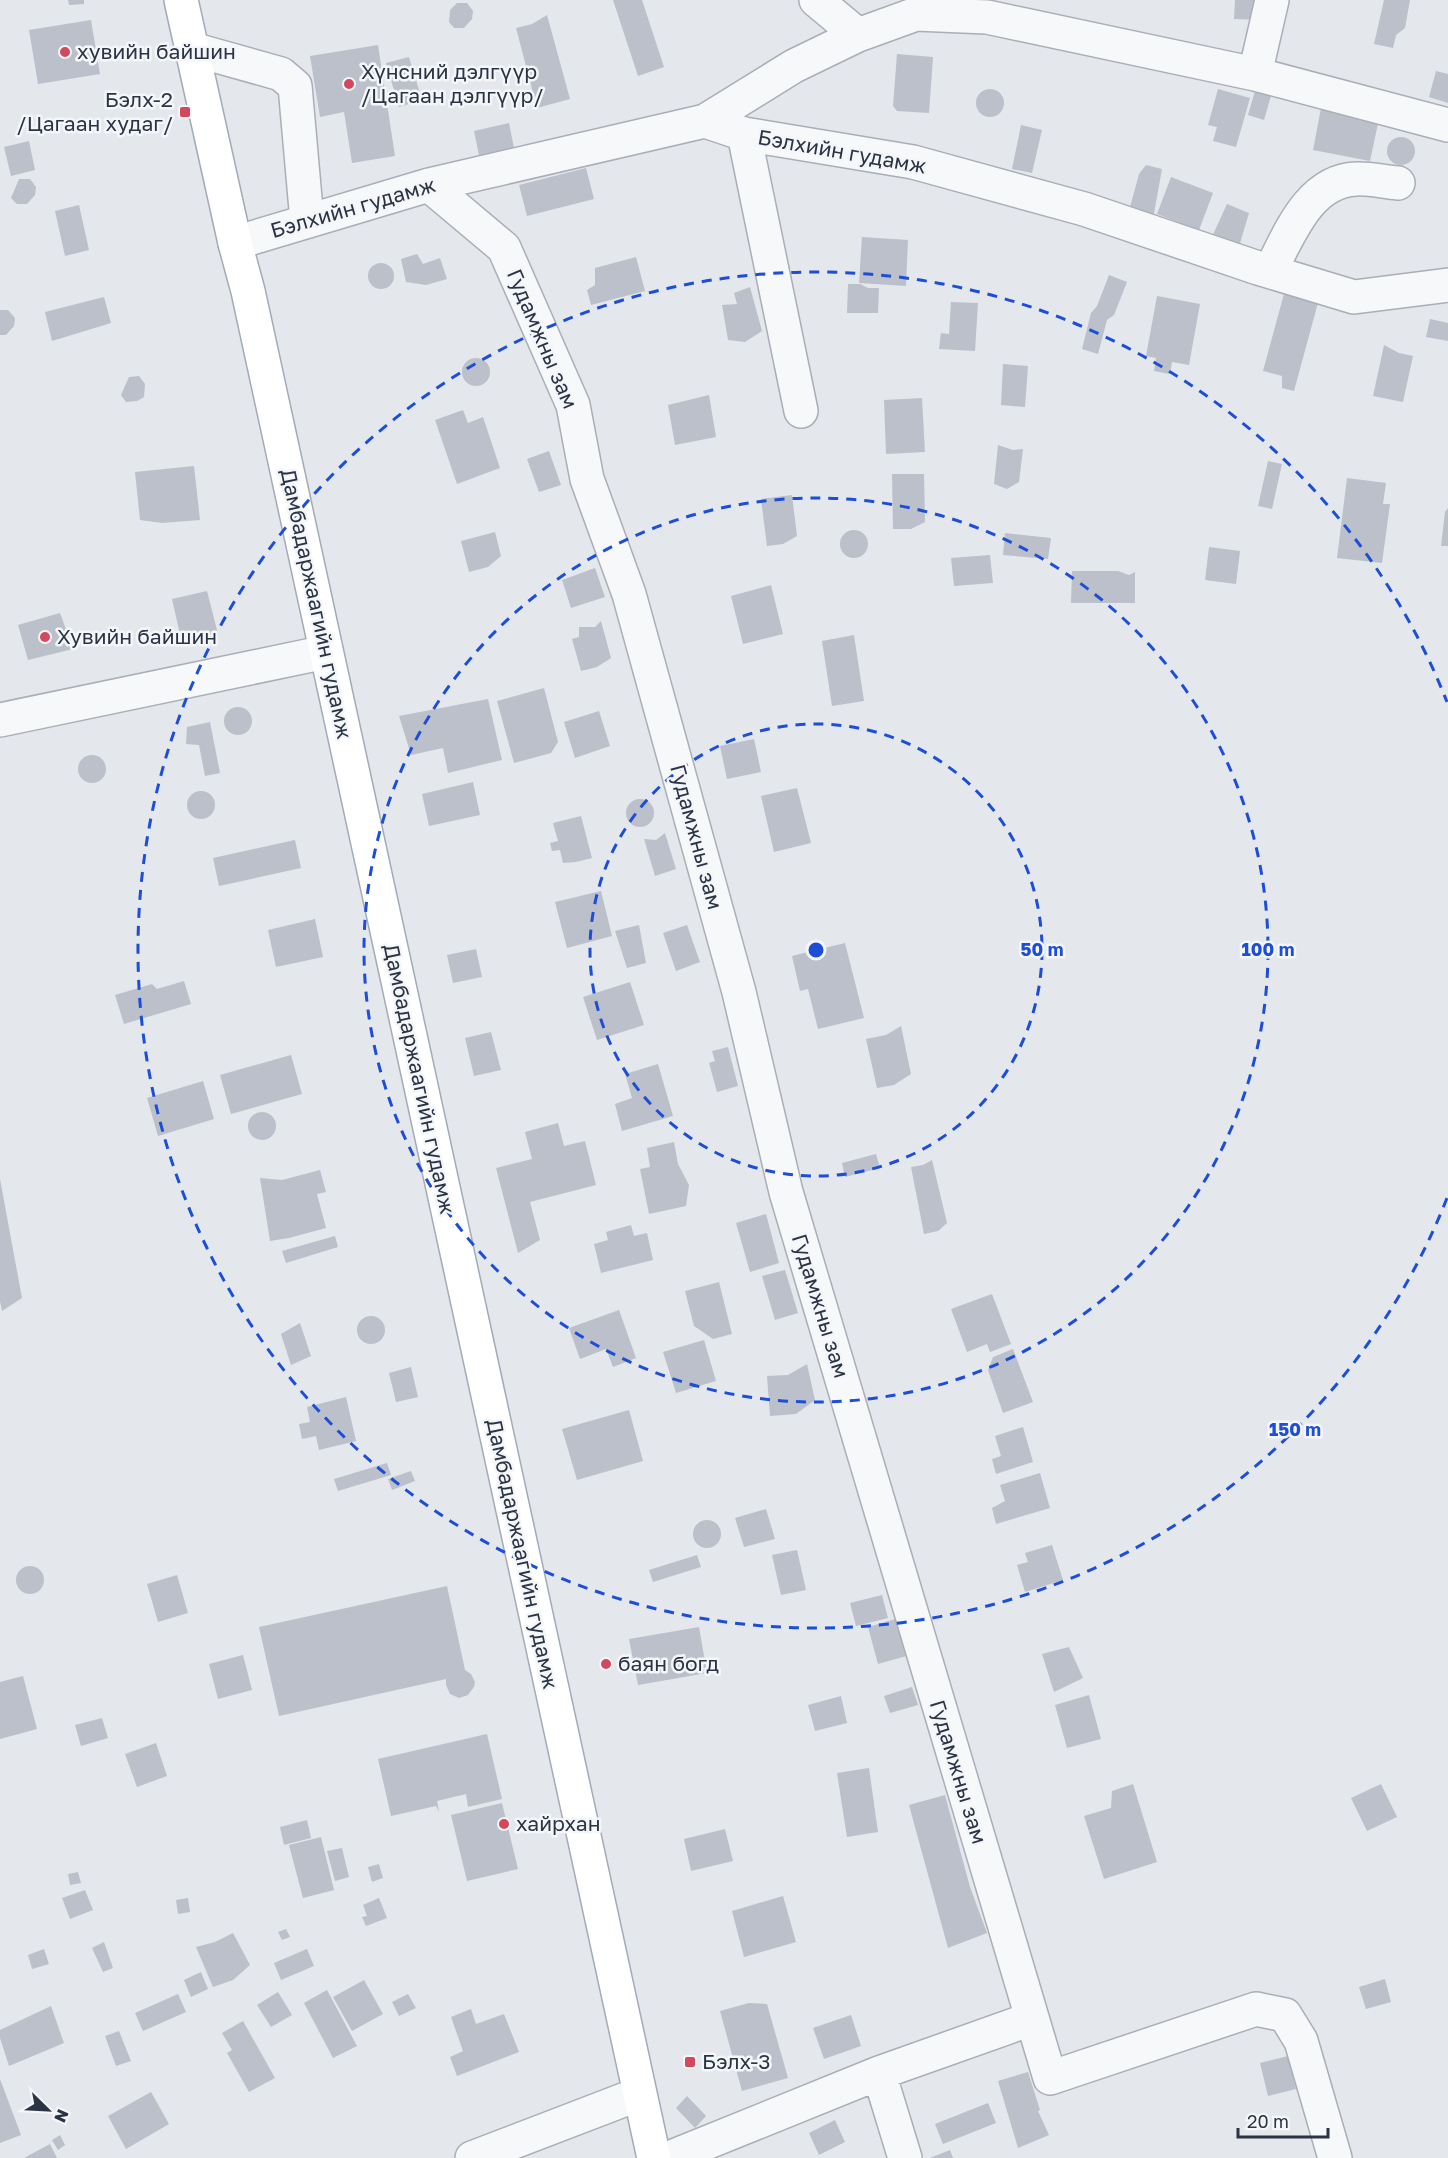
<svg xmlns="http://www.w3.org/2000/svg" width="1448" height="2158" font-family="'Golos Text',sans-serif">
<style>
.building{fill:#bbc0ca}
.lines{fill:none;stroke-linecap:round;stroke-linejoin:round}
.minor-casing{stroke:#a9aeb7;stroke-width:36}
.major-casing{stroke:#a3abb8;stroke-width:36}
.minor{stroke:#f7f8fa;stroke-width:33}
.major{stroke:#fff;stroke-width:33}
.ring{fill:none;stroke:#1d4ed8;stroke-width:3;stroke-dasharray:10 8}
.poi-dot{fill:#d1495b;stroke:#f4f6f9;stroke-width:2}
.labels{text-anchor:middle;stroke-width:5;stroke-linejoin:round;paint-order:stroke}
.poi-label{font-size:21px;fill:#2b3445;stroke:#f4f6f9;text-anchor:start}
.street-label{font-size:21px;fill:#2b3445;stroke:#f4f6f9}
.centre{fill:#1d4ed8;stroke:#f4f6f9;stroke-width:3}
.ring-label{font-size:18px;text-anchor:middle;font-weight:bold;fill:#1d4ed8;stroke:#f4f6f9;stroke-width:5;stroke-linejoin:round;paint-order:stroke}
</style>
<rect width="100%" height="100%" fill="#e4e7ec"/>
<path class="building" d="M68,0H84V4L69,5Z
M613,0H642L664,67L638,76Z
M1235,0H1262L1260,20L1234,19Z
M1384,0H1410L1405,28L1396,35L1393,48L1374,44Z
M457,3H467L473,11L472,19L464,28H454L449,22L450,10Z
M547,15L570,99L537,108L516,28L532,24Z
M91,20L100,74L38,84L29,30Z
M378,45L395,156L352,163L344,112L320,117L310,56Z
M897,54L933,57L929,113L897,111L893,106Z
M409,57L422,100L399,107L386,63Z
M1436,71L1448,74V103L1429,97Z
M976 103a14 14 0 1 1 28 0a14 14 0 1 1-28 0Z
M1218,89L1250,98L1236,147L1213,141L1217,127L1208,125Z
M1255,91L1271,96L1264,120L1248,115Z
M1322,103L1380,114L1370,161L1313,150Z
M509,123L514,148L479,155L474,131Z
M1021,125L1042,130L1032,173L1012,169Z
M1387 151a14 14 0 1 1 28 0a14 14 0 1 1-28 0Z
M29,141L35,170L11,176L4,147Z
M1146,165L1162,169L1153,219L1129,211L1139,174Z
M586,168L594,199L527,216L519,185Z
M1171,177L1213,193L1199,230L1157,214Z
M19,179H30L36,187L35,195L27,204H17L11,198Z
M1227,204L1249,213L1238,250L1211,239Z
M79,205L89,250L65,256L55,211Z
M862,237L908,240L906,286L859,283Z
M417,254L423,264L440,258L447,279L426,285L406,282L401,259Z
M636,257L645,291L591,305L587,290L595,285V268Z
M368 276a13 13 0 1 1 26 0a13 13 0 1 1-26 0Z
M1109,275L1127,282L1114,315L1107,320L1098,354L1082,349L1091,313L1097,306Z
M848,284H860L868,288H879L878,313H847Z
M750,287L762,331L745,342L728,340L722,305L737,304L734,293Z
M1285,290L1319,299L1294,391L1282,388V376L1263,371Z
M1157,296L1200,304L1189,365L1172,362L1170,374L1154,371L1156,358L1146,356Z
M104,297L111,323L52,341L45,312Z
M951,302L978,303L975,351L939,349L941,333L949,334Z
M0,310H8L15,318L14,326L6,335H0Z
M1430,319L1448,323V341L1426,337Z
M1384,345L1399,353L1413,356L1403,402L1373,396Z
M462 372a14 14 0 1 1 28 0a14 14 0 1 1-28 0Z
M1003,364L1028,366L1025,407L1001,405Z
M139,376L145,384L144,397L137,401L126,402L121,395L129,377Z
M709,395L716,437L675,445L668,405Z
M922,398L925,452L886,454L884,400Z
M463,410L468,423L483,417L500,468L457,484L435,420Z
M998,445L1013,450L1023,449L1019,482L1007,489L994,484Z
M549,451L561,485L539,492L527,459Z
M1268,461L1282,464L1272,509L1258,506Z
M194,466L200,520L162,523L140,520L135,472Z
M892,474H924L925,522L911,529H893Z
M1347,478L1386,483L1383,504H1390L1382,563L1337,558Z
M792,495L797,536L783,544L767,546L761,499Z
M1448,508V546H1441L1445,512Z
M840 544a14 14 0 1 1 28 0a14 14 0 1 1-28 0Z
M495,532L501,556L488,567L469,572L461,541Z
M1005,533L1051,538L1048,559L1003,555Z
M1209,547L1240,551L1236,584L1205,580Z
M990,555L993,583L954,586L951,558Z
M595,568L605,597L571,608L562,580Z
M1072,571H1118L1129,575L1135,572V603H1071Z
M771,585L783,634L743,644L731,596Z
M207,591L218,634L182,643L172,599Z
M60,613L73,649L28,660L18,625Z
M601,621L611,658L597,667L581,671L572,639L579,637V627H595Z
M854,635L864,701L832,706L822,641Z
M544,688L558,742L551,753L514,763L497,701Z
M488,699L502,760L448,773L443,748L411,755L399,716Z
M224 721a14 14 0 1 1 28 0a14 14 0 1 1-28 0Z
M599,711L610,746L575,758L564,722Z
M210,722L220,773L205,776L199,745L186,744L187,727Z
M754,739L761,772L727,779L720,746Z
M78 769a14 14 0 1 1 28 0a14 14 0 1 1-28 0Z
M473,782L480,815L429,826L422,794Z
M797,788L811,843L774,852L761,796Z
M187 805a14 14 0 1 1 28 0a14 14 0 1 1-28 0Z
M626 813a14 14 0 1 1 28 0a14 14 0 1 1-28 0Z
M581,816L592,858L576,862L563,863L560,850L552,851L550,843L558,841L553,823Z
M665,833L676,869L655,876L644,839L656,840Z
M295,840L301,868L219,886L213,858Z
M601,891L612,936L567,948L555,902Z
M315,919L323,957L276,967L268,930Z
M639,925L646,963L627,968L615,931Z
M687,925L700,962L676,971L663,933Z
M845,943L864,1018L818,1029L808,989L800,991L792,956Z
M476,949L482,977L453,983L447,955Z
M184,981L191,1004L124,1024L115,995L152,984L157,989Z
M630,982L644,1025L597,1040L583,997Z
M901,1026L911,1074L894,1085L877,1088L866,1039L886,1035Z
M491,1032L501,1070L474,1076L465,1038Z
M728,1047L738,1086L717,1092L709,1063L715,1061L712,1051Z
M291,1055L302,1094L231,1114L220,1075Z
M658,1064L673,1116L622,1131L615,1104L632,1098L625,1074Z
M203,1081L214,1119L158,1136L147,1098Z
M248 1126a14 14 0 1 1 28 0a14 14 0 1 1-28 0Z
M558,1123L564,1146L585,1141L596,1185L530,1202L540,1240L518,1253L496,1168L532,1159L525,1132Z
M674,1142L678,1164L689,1185L686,1206L649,1214L640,1169L650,1167L647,1148Z
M876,1154L880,1168L845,1177L842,1163Z
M932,1160L947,1223L938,1231L924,1234L911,1167L923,1165Z
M320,1170L326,1192L317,1194L326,1228L289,1238L270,1241L260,1178L282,1180Z
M0,1179L22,1298L2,1311L0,1301Z
M766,1214L779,1263L750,1272L736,1223Z
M631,1225L634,1236L647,1233L653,1260L601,1273L594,1244L608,1240L606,1232Z
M335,1236L338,1247L286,1263L282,1251Z
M785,1270L798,1313L775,1320L762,1276Z
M719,1282L732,1334L713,1339L694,1326L685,1291Z
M992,1294L1011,1344L990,1352L987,1344L967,1352L951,1309Z
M619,1310L636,1358L613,1367L606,1349L580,1359L569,1328Z
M357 1330a14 14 0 1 1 28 0a14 14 0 1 1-28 0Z
M300,1323L311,1356L291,1365L281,1334Z
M704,1340L716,1381L676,1393L663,1352Z
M1013,1349L1033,1402L1003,1413L988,1370L993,1357Z
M807,1364L815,1400L796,1414L770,1416L767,1376L788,1375Z
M411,1367L418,1397L396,1402L389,1373Z
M346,1397L356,1441L319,1450L316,1436L302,1439L299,1424L310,1422L307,1407Z
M629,1410L643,1461L577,1480L562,1429Z
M1023,1427L1033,1462L996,1474L992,1459L1001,1456L995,1436Z
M387,1463L391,1475L338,1491L334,1479Z
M411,1471L415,1481L392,1490L388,1479Z
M1040,1473L1050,1508L996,1524L992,1508L1005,1501L1000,1485Z
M766,1509L775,1539L744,1547L735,1518Z
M693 1534a14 14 0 1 1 28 0a14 14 0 1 1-28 0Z
M1052,1545L1063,1580L1025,1592L1017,1565L1028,1562L1025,1553Z
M797,1550L806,1590L781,1595L772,1555Z
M697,1555L701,1567L653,1582L649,1570Z
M16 1580a14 14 0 1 1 28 0a14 14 0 1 1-28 0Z
M177,1575L188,1613L158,1622L147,1584Z
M447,1586L465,1670L471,1674L475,1682L474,1687L468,1695L459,1698L450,1694L446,1685V1679L279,1716L259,1627Z
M882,1595L888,1618L856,1626L850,1603Z
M899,1618L910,1655L878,1664L868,1627Z
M699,1627L707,1673L638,1685L629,1639Z
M1069,1647L1083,1678L1054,1692L1042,1654Z
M243,1655L252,1690L218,1699L209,1664Z
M23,1676L37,1729L0,1739V1682Z
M912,1687L918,1705L890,1713L884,1696Z
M1089,1695L1101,1739L1067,1748L1055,1705Z
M841,1696L847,1723L815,1731L808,1705Z
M102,1718L108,1738L81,1746L75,1725Z
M487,1734L502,1799L468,1807L466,1794L437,1801L439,1812L436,1806L391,1816L378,1759Z
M156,1743L167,1776L137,1787L125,1754Z
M869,1768L878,1832L847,1837L837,1773Z
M1133,1784L1157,1862L1104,1879L1084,1816L1111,1808L1112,1791Z
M1381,1784L1397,1817L1367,1831L1351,1798Z
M945,1795L970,1887L987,1933L948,1948L909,1805Z
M502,1803L518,1869L467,1881L451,1815Z
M307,1820L311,1838L284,1845L280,1827Z
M725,1829L733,1861L691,1871L684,1839Z
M321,1837L334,1890L303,1898L289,1845Z
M342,1848L349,1877L335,1881L327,1851Z
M379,1864L383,1878L372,1882L368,1867Z
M78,1872L81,1883L70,1885L68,1874Z
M85,1890L93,1910L70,1919L62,1898Z
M783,1896L796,1942L744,1957L732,1911Z
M188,1898L190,1912L178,1914L176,1900Z
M379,1898L387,1918L366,1926L362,1917L367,1916L363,1905Z
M286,1929L290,1937L282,1940L278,1932Z
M233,1933L250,1965L233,1980L213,1987L196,1947L215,1942Z
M104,1942L113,1968L103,1972L92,1948Z
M44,1949L49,1964L32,1969L28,1955Z
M307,1949L314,1966L281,1980L274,1963Z
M201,1972L208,1989L191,1997L184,1980Z
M1385,1979L1391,2002L1366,2009L1359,1987Z
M364,1980L383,2014L352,2031L333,1997Z
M327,1990L357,2046L333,2058L304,2003Z
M278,1992L292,2015L271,2027L257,2005Z
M178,1994L186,2012L143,2031L135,2013Z
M408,1994L416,2008L399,2016L392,2002Z
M749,2003L767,2004L788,2078L742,2091L720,2011Z
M51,2006L64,2043L9,2066L0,2038V2030Z
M471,2009L476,2024L504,2014L519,2052L457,2076L450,2057L463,2051L451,2017Z
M851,2015L861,2046L824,2059L813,2028Z
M243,2021L275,2078L249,2092L227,2053L232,2050L222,2033Z
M119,2031L131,2061L116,2066L105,2036Z
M1288,2056L1296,2089L1268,2096L1260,2063Z
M1028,2072L1040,2110L1038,2111L1049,2135L1018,2148L998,2081Z
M0,2079L21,2135L0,2143Z
M151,2092L169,2124L126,2149L108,2116Z
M687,2096L706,2116L695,2128L676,2108Z
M988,2103L996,2123L943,2144L935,2124Z
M835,2120L845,2142L819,2155L809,2133Z
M60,2135L65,2145L58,2150L52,2140Z
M50,2144L57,2158H24Z
M950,2150L953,2158H930Z"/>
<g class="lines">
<g class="minor-casing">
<path id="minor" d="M816,0L858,35
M192,49L281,74L295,86L307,221
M1255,74L1272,0
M705,121L794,66L858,35L916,14L987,17L1255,74L1448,125
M744,134L801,411
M429,185L504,248L573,405L587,479L629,594L739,992L786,1192L1050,2078L1256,2009L1285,2015L1301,2041L1335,2158
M235,243L429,185L705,121L744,134L913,162L1084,209L1258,268L1354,297L1448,285
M1270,271C1289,236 1308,181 1356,179C1369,178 1384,182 1398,183
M0,720L326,652
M879,2073L905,2158
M472,2158L639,2094
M669,2158L879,2073L1031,2019"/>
</g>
<g class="major-casing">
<path id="major" d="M181,0L235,243L248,291L654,2158"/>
</g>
<use href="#minor" class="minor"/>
<use href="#major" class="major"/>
</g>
<g class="ring">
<circle cx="816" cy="950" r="226"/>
<circle cx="816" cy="950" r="452"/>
<path d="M1447 1198A678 678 0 1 1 1447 702"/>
</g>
<g class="poi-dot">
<circle cx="65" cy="52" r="6"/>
<circle cx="349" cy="84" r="6"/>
<rect x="179" y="106" width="12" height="12" rx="3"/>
<circle cx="45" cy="637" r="6"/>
<circle cx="606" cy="1664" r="6"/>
<circle cx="504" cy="1824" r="6"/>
<rect x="684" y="2056" width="12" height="12" rx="3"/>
</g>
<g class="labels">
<g class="poi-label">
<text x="77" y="59">хувийн байшин</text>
<text x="361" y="79">Хүнсний дэлгүүр<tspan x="361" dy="24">/Цагаан дэлгүүр/</tspan></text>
<text x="173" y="107" text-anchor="end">Бэлх-2<tspan x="173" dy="24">/Цагаан худаг/</tspan></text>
<text x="57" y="644">Хувийн байшин</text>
<text x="618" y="1671">баян богд</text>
<text x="516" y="1831">хайрхан</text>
<text x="702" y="2069">Бэлх-3</text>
</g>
<g class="street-label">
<text transform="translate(842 152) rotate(10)" y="7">Бэлхийн гудамж</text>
<text transform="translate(353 208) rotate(-16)" y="7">Бэлхийн гудамж</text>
<text transform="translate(542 339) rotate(67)" y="7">Гудамжны зам</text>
<text transform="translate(316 604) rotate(78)" y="7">Дамбадаржаагийн гудамж</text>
<text transform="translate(696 837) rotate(75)" y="7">Гудамжны зам</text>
<text transform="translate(419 1079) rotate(78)" y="7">Дамбадаржаагийн гудамж</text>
<text transform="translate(820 1306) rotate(73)" y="7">Гудамжны зам</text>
<text transform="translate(522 1554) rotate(78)" y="7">Дамбадаржаагийн гудамж</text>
<text transform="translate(958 1772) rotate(73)" y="7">Гудамжны зам</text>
</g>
</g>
<circle cx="816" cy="950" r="9" class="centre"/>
<g class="ring-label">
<text x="1042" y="956">50 m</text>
<text x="1268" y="956">100 m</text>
<text x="1295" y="1436">150 m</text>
</g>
<g transform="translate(48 2110) rotate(114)" stroke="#f4f6f9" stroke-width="4.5" paint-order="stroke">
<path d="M0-4.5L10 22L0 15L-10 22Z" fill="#2b3445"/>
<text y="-9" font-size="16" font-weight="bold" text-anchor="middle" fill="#2b3445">N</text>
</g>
<path d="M1238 2128v9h90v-9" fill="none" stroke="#2b3445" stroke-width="3"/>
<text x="1247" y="2128" font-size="18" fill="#2b3445" stroke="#f4f6f9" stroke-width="4.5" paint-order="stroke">20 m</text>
</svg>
